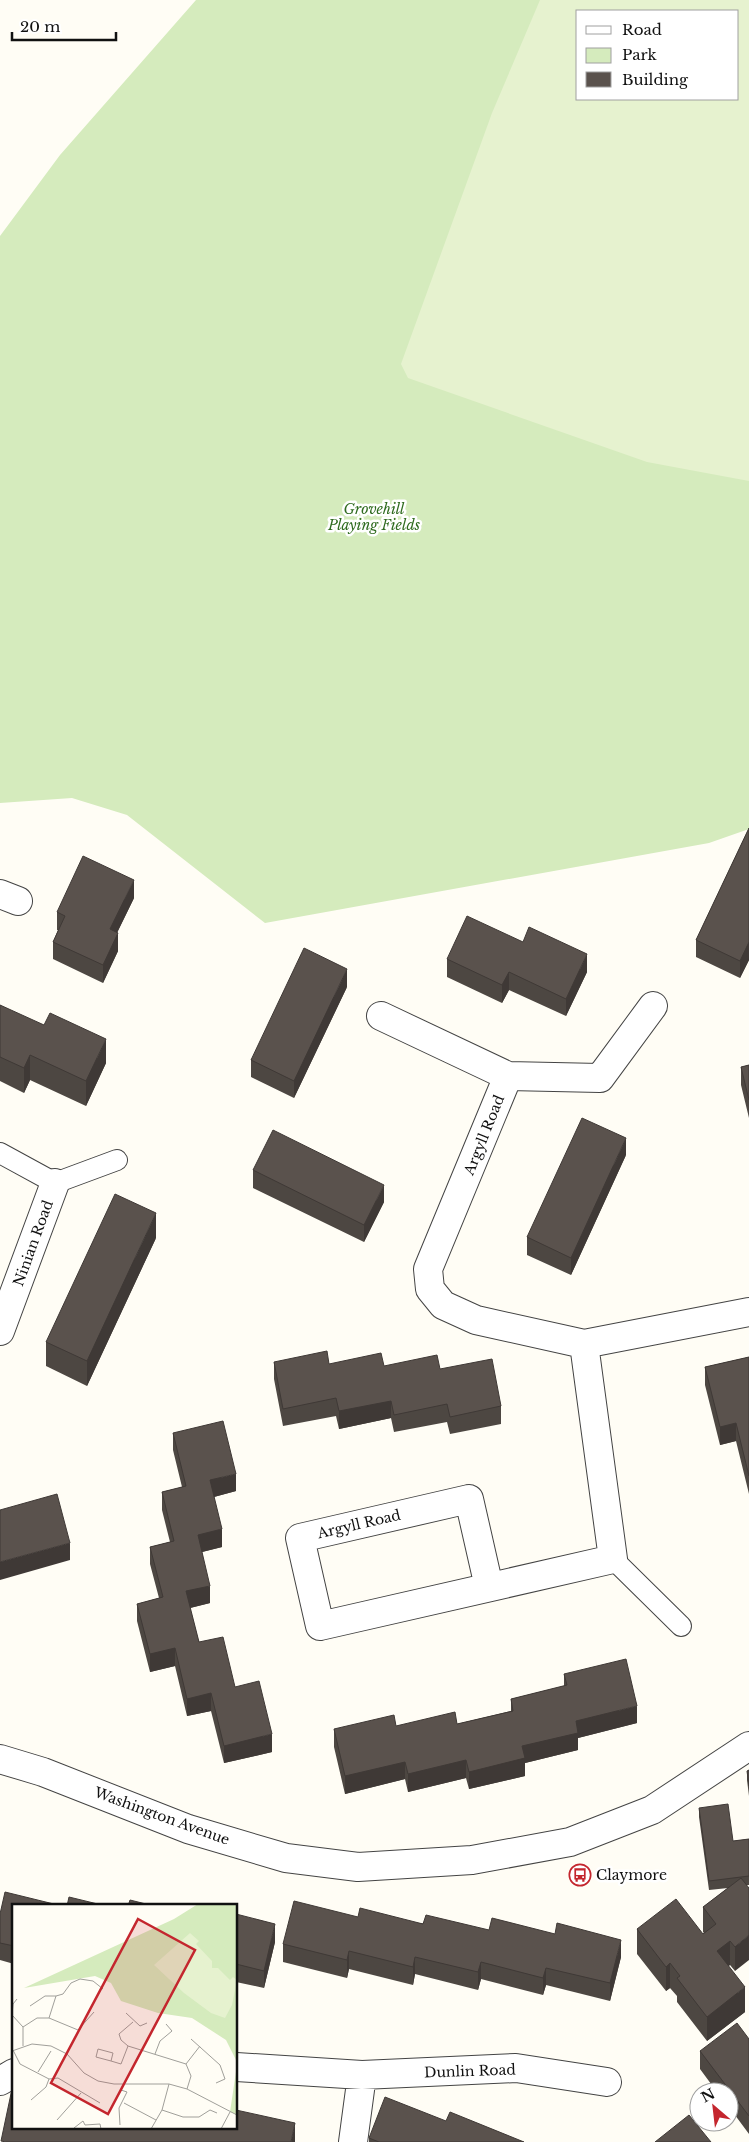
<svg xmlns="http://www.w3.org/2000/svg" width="749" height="2142" font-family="'Libre Baskerville',serif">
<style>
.green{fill:#d5ebbd;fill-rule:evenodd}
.pitch{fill:#e6f2cf;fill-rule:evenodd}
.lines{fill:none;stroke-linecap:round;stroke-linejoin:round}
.lane-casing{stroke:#444;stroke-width:22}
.street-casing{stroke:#444;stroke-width:30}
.lane{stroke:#fff;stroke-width:20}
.street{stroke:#fff;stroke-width:28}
.wall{fill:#4d4742}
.shaded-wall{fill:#3f3936}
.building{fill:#5a524d;stroke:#3f3936}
.labels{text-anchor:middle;stroke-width:5;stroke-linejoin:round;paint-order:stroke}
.park-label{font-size:14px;font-style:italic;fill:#2f6b1f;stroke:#fff}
.street-label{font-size:14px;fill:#111;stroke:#fff}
.poi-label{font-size:14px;fill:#111;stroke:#fff;text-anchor:start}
.inset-road{fill:none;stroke:#a09f9a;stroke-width:1}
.view{fill:#c4262e;fill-opacity:0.15;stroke:#c4262e;stroke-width:2.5}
.inset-edge{fill:none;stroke:#111;stroke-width:2.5}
</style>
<rect width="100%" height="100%" fill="#fffdf5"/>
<path class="green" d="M196,0H749V829L709,843L265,923L127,815L72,798L0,803V236L60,155ZM578,11H738V99H578Z"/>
<path class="pitch" d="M540,0H749V481L647,462L408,378L401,364L492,113ZM578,11H738V99H578Z"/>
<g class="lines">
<g class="lane-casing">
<path id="lane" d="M0,1153L55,1183L117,1160
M613,1559L681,1626"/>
</g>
<g class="street-casing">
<path id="street" d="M0,894L18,901
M381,1016L508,1076L600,1078L653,1006
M508,1076L428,1269L430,1289L443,1305L476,1320L584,1344L749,1312
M0,1331L55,1183
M489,1587L469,1499L300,1538L320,1626L613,1559L584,1344
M0,1759L43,1772L188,1829L286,1858L358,1867L472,1860L570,1842L652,1810L749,1746
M236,2067L362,2075L516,2068L607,2082
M0,2081L14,2073
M353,2142L362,2075"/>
</g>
<use href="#lane" class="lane"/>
<use href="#street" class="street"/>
</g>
<path class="wall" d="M749,828V960L740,978L696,957V940Z
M134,898L117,933L118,951L103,983L53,959V942L58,930H57V912Z
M523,942L587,972L566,1016L509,990L502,1003L447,977V959Z
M347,987L294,1098L251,1077V1060Z
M0,1005L106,1063L86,1106L30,1080L24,1093L0,1081Z
M749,1065V1118L741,1085V1067Z
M626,1155L571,1275L527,1255V1237Z
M253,1170L384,1202L364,1242L253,1188Z
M156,1238L87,1386L46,1366V1342Z
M749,1357V1494L736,1441L720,1445L705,1385V1367Z
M274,1362L384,1366L440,1369L501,1406V1424L450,1434L447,1422L394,1432L391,1418L339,1429L336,1416L283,1426L274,1379Z
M173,1433L236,1491L214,1497L222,1547L202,1552L210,1603L190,1608L199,1642L235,1687L272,1752L224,1763L211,1711L187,1716L175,1666L150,1672L137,1621V1604L159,1598L150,1564V1547L170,1542L162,1510V1492L182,1487L173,1450Z
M564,1674L637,1723L578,1738V1750L525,1763V1776L469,1789L466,1778L408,1792L405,1779L345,1794L334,1747V1729L396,1726L457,1724L511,1711V1699L564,1686Z
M749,1770V1796L747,1780V1771Z
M699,1808L733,1841L749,1839V1885H747L735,1971L730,1965L728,1966L745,2012L707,2041L677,2002V1996L670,1988L666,1991L637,1954V1929L703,1934L704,1933L703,1932V1907L728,1888L709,1890L699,1817Z
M14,1906V1964L0,1960V1914Z
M236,1914L275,1942L264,1988L236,1982Z
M358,1917L489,1930L621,1957L610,2001L546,1985L543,1995L481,1979L478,1990L415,1974L413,1985L349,1969L347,1978L283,1962V1944Z
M749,2039V2134L729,2107V2092H717L700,2069V2051Z
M446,2121L524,2142H369V2138Z"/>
<path class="shaded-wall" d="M134,880V898L110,947V929Z
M118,933V951L103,983V965Z
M749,942V960L740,978V961Z
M587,954V972L566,1016V999Z
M347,969V987L294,1098V1081Z
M509,972V990L502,1003V985Z
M106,1039V1063L86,1106V1081Z
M30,1055V1080L24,1093V1068Z
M626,1138V1155L571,1275V1258Z
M384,1185V1202L364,1242V1225Z
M156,1213V1238L87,1386V1361Z
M391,1401V1418L339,1429V1411Z
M736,1423V1441L720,1445V1427Z
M236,1474V1491L210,1498V1480Z
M222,1529V1547L198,1553V1535Z
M70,1543V1560L0,1580V1562Z
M210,1586V1603L186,1609V1591Z
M175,1648V1666L150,1672V1654Z
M211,1693V1711L187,1716V1699Z
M637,1706V1723L578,1738V1750L525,1763V1776L469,1789V1772L576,1721Z
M272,1734V1752L224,1763V1746Z
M466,1760V1778L408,1792V1774Z
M405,1762V1779L345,1794V1776Z
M275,1924V1942L264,1988V1971Z
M749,1935V1960L735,1971V1947Z
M621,1940V1957L610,2001V1983Z
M730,1941V1965L717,1975V1951Z
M349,1951V1969L347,1978V1960Z
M415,1957V1974L413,1985V1967Z
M481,1962V1979L478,1990V1972Z
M670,1963V1988L666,1991V1967Z
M546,1968V1985L543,1995V1978Z
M745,1987V2012L707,2041V2017Z
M295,2123V2142H291Z"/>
<path class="building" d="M749,828V942L740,961L696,940Z
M83,856L134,880L110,929L118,933L103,965L53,942L65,916L57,912Z
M467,916L523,942L529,927L587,954L566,999L509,972L502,985L447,959Z
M304,948L347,969L294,1081L251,1060Z
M0,1005L44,1025L50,1013L106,1039L86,1081L30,1055L24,1068L0,1057Z
M749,1065V1100L741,1067Z
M582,1118L626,1138L571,1258L527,1237Z
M273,1130L384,1185L364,1225L253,1170Z
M115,1194L156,1213L87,1361L46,1342Z
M327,1351L329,1364L381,1353L384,1366L437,1355L440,1369L492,1359L501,1406L450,1417L447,1404L394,1415L391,1401L339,1411L336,1398L283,1409L274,1362Z
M749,1357V1476L736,1423L720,1427L705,1367Z
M223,1421L236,1474L210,1480L222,1529L198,1535L210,1586L186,1591L199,1642L223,1637L235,1687L259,1681L272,1734L224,1746L211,1693L187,1699L175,1648L150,1654L137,1604L163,1597L150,1547L174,1541L162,1492L186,1486L173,1433Z
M57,1494L70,1543L0,1562V1510Z
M626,1659L637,1706L576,1721L578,1733L522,1746L525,1758L469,1772L466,1760L408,1774L405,1762L345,1776L334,1729L394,1715L396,1726L455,1712L457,1724L513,1711L511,1699L567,1685L564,1674Z
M749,1770V1786L747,1771Z
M728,1804L733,1841L749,1839V1876L709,1881L699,1808Z
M741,1878L749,1888V1935L735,1947L730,1941L717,1951L745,1987L707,2017L677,1978L680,1976L670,1963L666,1967L637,1929L676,1899L703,1934L716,1924L703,1907Z
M5,1892L62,1906H14V1946L0,1943V1914Z
M69,1897L106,1906H67Z
M130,1900L154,1906H128Z
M294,1901L358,1917L360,1908L423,1924L426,1915L489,1930L492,1918L555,1934L557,1923L621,1940L610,1983L546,1968L543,1978L481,1962L478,1972L415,1957L413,1967L349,1951L347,1960L283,1944Z
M236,1914L275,1924L264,1971L236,1964Z
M737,2023L749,2039V2116L700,2051Z
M12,2089L14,2090V2128H236V2110L295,2123L291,2142H6L1,2141Z
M385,2097L446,2121L450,2112L524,2142H379L369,2138Z
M689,2115L711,2142H655Z"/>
<defs>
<g id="bus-ring" transform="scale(1.125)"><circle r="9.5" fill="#fff" stroke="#c4262e" stroke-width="1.5"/><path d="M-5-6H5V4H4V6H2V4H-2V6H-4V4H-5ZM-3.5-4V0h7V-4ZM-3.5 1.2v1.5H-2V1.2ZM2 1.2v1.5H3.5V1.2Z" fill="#c4262e"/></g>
</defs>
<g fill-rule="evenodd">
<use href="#bus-ring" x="580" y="1875"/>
</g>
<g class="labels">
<g class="park-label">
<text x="374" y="514">Grovehill<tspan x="374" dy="16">Playing Fields</tspan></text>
</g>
<g class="street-label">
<text transform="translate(484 1135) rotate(-68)" y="5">Argyll Road</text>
<text transform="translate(33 1243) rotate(-70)" y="5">Ninian Road</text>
<text transform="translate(359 1524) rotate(-13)" y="5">Argyll Road</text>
<text transform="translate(162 1816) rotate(20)" y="5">Washington Avenue</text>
<text transform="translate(470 2071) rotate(-2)" y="5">Dunlin Road</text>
</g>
<g class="poi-label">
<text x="596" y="1880">Claymore</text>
</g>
</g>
<g transform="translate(12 1904)">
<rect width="225" height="225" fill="#fffdf5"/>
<path d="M186,0H225V158L214,136L180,114L146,109L109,97L99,79L83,72L12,84L162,15ZM225,161V211L218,208Z" fill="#d5ebbd"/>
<path d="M178,29L187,37L184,40L200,57V64H206L218,76L221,73L225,76L220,101L213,114L199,109L172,89L142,61Z" fill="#e6f2cf"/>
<path class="inset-road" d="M44,92L51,90L59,79L68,75L81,77L91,85M18,102L33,92H44L37,114M114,109L128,122L135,119M0,111L1,100L5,95M0,111L11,123M121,118L107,130L109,136L116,142L174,160L179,172L175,185M179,135L208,161L213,175L204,179M11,142V123L25,114H37L66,126L82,108M1,146L8,160L37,175L46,174L88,199M0,147L20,140L39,142L55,150L72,169L86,177L102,180H157L175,185L225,211M143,150L148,137L160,127L154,120M99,157L101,149L86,145L84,153L99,157L109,160L116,142M174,160L188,142M26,168L39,147M19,196L34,183L37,175M112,199L144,216M150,206L171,213H187L198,206L205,209M45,216L69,189M108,221L107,204L115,188L109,186M62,224L71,217L73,221L88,220L89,225M139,225L150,206L157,180M209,225L218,208"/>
<path class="view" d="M126,15L183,46L96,210L39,179Z"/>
<rect width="225" height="225" class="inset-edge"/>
</g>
<rect x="576" y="10" width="162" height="90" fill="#ffffff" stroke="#a0a0a0"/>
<rect x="586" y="26" width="25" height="8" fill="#ffffff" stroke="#a0a0a0"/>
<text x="622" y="35" font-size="15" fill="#111111">Road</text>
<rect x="586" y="48" width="25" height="15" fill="#d5ebbd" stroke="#a0a0a0"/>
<text x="622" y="60" font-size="15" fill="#111111">Park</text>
<rect x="586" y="72" width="25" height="15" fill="#5a524d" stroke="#a0a0a0"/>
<text x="622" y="85" font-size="15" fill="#111111">Building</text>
<g transform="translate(714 2107) rotate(332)"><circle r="24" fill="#ffffff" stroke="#a0a0a0"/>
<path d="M0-4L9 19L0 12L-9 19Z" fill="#c4262e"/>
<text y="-8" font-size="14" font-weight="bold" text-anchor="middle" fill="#111111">N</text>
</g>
<path d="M12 32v8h104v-8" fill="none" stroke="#111111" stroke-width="2.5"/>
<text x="20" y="32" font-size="15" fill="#111111" stroke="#ffffff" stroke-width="4" paint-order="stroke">20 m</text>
</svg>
